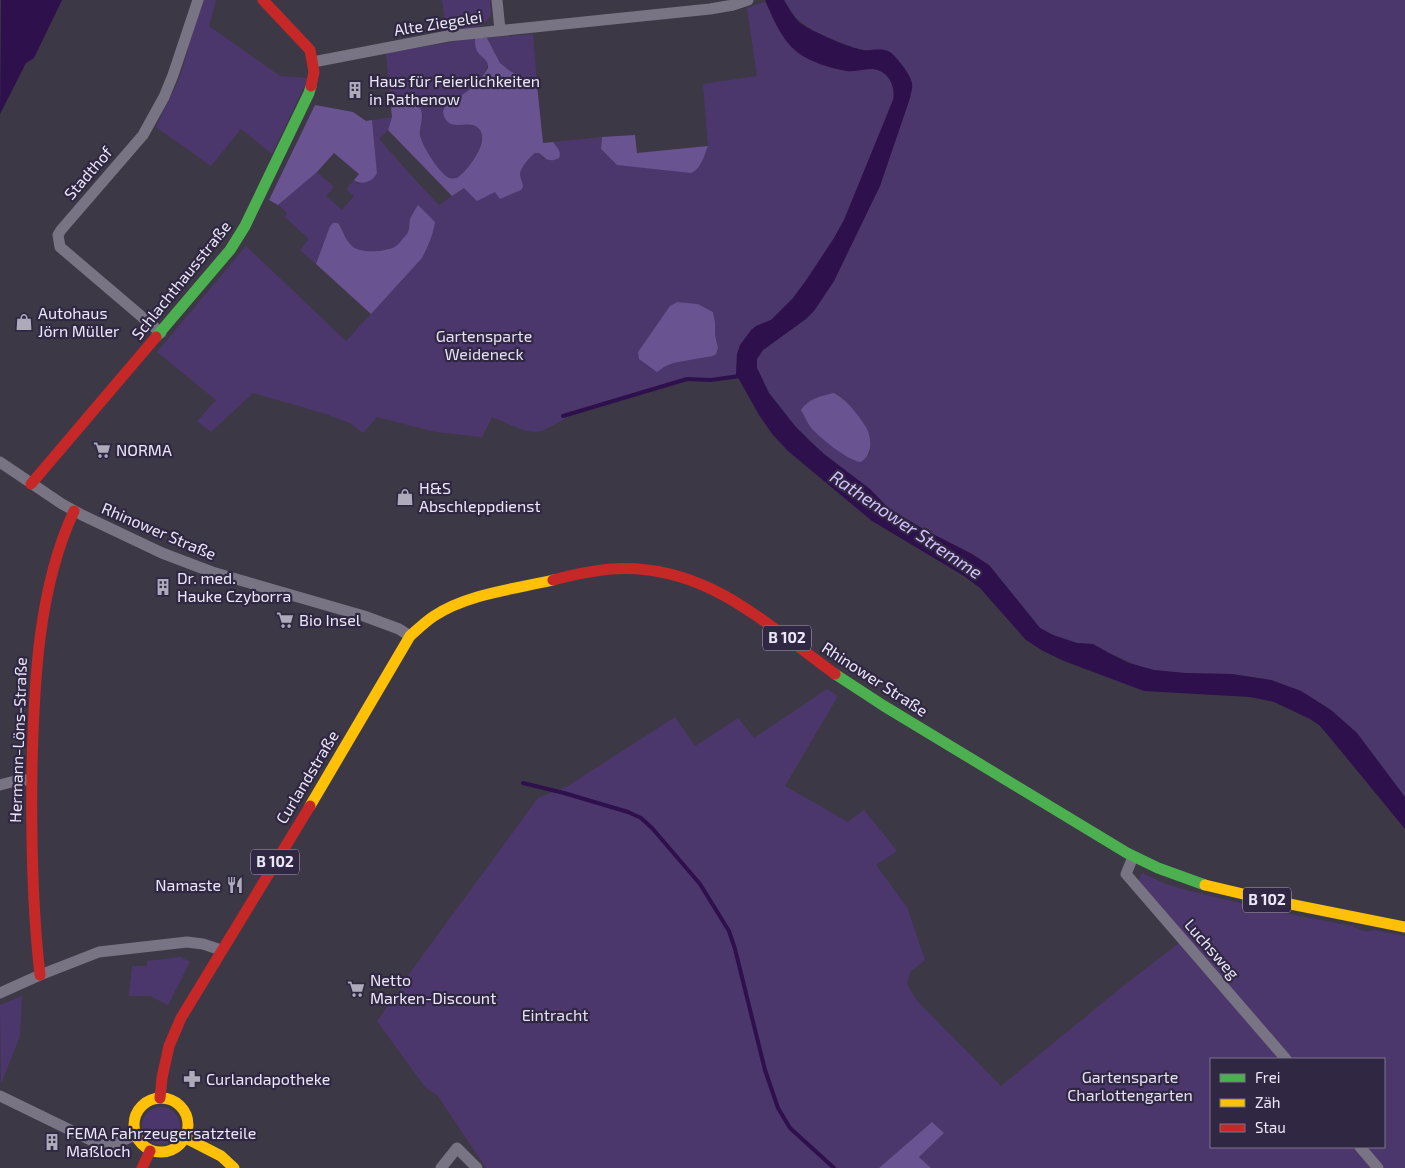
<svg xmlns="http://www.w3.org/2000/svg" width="1405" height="1168" font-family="'Exo 2',sans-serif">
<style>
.green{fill:#4c376d;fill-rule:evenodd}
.forest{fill:#6a5391}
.water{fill:#2d104c}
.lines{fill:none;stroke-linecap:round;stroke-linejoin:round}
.stream{stroke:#2d104c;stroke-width:4}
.street{stroke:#797484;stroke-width:11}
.fast{stroke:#4caf50;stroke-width:11}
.slow{stroke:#ffc107;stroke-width:11}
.jam{stroke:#c62828;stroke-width:11}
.labels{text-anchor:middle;stroke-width:4.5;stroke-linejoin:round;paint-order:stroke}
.shield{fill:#302742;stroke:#b4adc1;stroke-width:1}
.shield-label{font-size:15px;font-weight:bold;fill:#ece7f8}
.street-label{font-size:16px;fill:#ece7f8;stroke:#302742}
.poi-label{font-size:16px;fill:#ece7f8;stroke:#302742;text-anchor:start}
.park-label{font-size:16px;fill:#e5dff3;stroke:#302742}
.water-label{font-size:18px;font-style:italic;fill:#d4c1fc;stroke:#302742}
</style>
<rect width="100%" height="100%" fill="#3d3846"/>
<path class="green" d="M202,0H216L209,26L280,76L308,78L272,154L241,129L211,166L156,127L180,77Z
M442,0H490C490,4 491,8 491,12C489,30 459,30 446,31Z
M784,0H1405V797L1357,733L1331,710L1301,691L1271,680L1232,674L1185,673L1154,670L1141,667L1107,652L1093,644L1077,643L1053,635L1040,628L989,565L972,554L925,530L889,508L870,489L824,454L810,441L795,426L769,393L757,368V359L763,350L806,319L814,311L834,281L880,186L910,98L912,87L901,65L892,54L882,50H865L854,48L813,31L796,18ZM837,394C853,404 862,432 870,448V453L864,460L855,461L836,449L809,425L802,411Z
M765,2C774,19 781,39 796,51C809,62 829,68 846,71C855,72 864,69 873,69C889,71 896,87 893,100L844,220L834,238L807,279L793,298L771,320L756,326L737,354L736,374L710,379L687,380L574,414L542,431L533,432L523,430L492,417L482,437L436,432L377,417L363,433L350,423L323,413L253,393L211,432L197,421L216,400L157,352L246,246L346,341L422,258L418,206C415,210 411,214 410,219C409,225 410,229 407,234C404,238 399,244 396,246C386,252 360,254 351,246C345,240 343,232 340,225L333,223L330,226L316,264L300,250L309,239L285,217L287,213L278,205L317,172L334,187L326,196L342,210L354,196L346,189L354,180L358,184L376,176L377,173L372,120L392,117L388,130L379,139L419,184L439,205L464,188L495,192L523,184C523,184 520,177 520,176C519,168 530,158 535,153H538L544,159L559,150L553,142L602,137C598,157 608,150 614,163L700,166L708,146L703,84L757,76L747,8ZM677,302L698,304L713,312L715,322V335L718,348L713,356L673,363L662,368L638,356V352L673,304Z
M533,34L537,85L510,71L500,63L487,38Z
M475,38C477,56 481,51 488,64C485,76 471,89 462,96L467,125C500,126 470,169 457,178C454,178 451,179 449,178C440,174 423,149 421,139C419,131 421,124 423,115C411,107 405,97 391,108L386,53Z
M827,689L838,696L785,786L848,822L864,810L897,851L876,865L907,907L925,960L910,972L907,984L913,995L920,1004L1001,1086L1122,987L1179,943L1279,1059H1211V1147H1356L1374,1168H931L919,1157L944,1133L932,1122L879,1168H486L438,1096L425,1087L377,1021L402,987L401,985L406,978L538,798L568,786L675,717L695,746L738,718L754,738Z
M1142,873L1166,884L1190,891L1268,910L1352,926C1359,930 1365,933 1373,930L1405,936V1168H1384L1366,1147H1384V1059H1290L1138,881Z
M181,957L190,962L168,1005L150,996H129L132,966H147V961Z
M22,996L20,1036L1,1084L0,1005Z
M142 1126a19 19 0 1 1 38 0a19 19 0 1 1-38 0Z"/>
<path class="forest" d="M475,38H487L500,63L510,71L537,85L543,143L553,142C557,147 562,152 559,158C549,163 546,159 539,153H535C529,158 521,167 520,174C520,178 523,183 523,187L521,190L500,199L495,192L477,201L464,188L452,196L388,130L392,117L391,108C401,100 409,102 420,108C425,117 419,126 420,135C422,146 439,173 449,178C452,179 454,178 457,178C467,171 492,140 478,128C468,118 447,135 443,112L445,105C463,96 477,86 488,68C489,59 481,58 477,51C475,47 475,43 475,38Z
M315,105L353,112L366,121L372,120L377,173C374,181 361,186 354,180L359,174L334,153L317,172L278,205L269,200Z
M635,135L637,153L708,146C704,156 701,169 691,173L617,165L601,149L602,137Z
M418,205L435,222C433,235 428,246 422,258L371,314L316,264L330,226L333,223H338C343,230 345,240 352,246C360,254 387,252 396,246C400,243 404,237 407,234C410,229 409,224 410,219C412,214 415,210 418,205Z
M677,302L698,304L713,312L715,322V335L718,348L716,354L713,356L673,363L664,367L657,372L639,359L638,352L670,306Z
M833,393C844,396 860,417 866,427C872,438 873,456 860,462C847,460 817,436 809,425C806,420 804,415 801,410C808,399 821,396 833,393Z
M932,1122L944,1133L919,1157L931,1168H879Z"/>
<path class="water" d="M1,0H62L34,58L26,63L0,114Z
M765,0H784C788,7 793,16 799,22C810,31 850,48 863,50C872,51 881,47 890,52C896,56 911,75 912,83C913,88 911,93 910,98L880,186L834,281L814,311L806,319L763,350L757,359V368L769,393L795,426L810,441L824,454L870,489L889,509L925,530L972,554L989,565L1040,628L1053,635L1077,643L1093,644L1107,652L1129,663L1154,670L1185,673L1232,674L1271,680L1301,691L1331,710L1357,733L1405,797V829L1327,734L1319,725L1310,719L1274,702L1250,697L1144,691L1064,661L1043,651L1026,640L980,588L964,576L872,521L788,451L773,435L759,415L736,374L737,354L740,345L751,330L756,326L771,320L793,298L807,279L834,238L844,220L893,100C896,87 889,71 873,69C864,69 856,72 847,71C830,68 810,62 797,52C781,39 773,18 765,0Z"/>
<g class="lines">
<path class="stream" d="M563,416L687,379L711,380L740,376
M523,783L564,793L628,812L641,818L652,828L700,884L729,931L735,949L765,1070L778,1108L790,1128L834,1168"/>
<path class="street" d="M497,0L500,30
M313,62L448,36L710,9L733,5L748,0
M161,333L60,247L58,235L61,230L143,135L164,97L173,75L198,0
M0,462L62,504L82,515L162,553L212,572L364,616L399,629L410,636
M0,785L19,780H31
M1133,857L1126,874L1286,1059
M0,993L40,975L99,952L187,942L203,944L221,950
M0,1096L101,1145L109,1146L136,1135
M1360,1147L1378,1168
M441,1168L457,1148L477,1168"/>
<path class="fast" d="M156,337L230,250L245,226L309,93L311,86
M835,674L884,706L1127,853L1158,868L1205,885"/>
<path class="slow" d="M310,806L410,636C418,629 425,622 434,616C467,594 515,589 553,580
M1205,885L1260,898L1405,927
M134 1125a27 27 0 1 1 54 0a27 27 0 1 1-54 0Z
M186,1138L221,1156L234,1168"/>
<path class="jam" d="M263,0L310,50L314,72L311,86
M31,484L156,337
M553,580C572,575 591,571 610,569C705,562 764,623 835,674
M40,975C32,906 31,837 32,767C34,683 38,588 74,511
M160,1098L162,1078L169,1046L181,1018L310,806
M142,1168L150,1151"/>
</g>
<defs>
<g id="building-bare" transform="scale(1.35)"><path d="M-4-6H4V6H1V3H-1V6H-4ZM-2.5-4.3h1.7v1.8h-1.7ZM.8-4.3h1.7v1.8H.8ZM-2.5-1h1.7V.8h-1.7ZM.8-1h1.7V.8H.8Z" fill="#afaaba" stroke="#302742" stroke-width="2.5" paint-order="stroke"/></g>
<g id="shop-bare" transform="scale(1.35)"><path d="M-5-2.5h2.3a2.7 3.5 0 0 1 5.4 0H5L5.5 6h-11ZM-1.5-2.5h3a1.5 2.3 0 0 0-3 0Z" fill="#afaaba" stroke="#302742" stroke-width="2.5" paint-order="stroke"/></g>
<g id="supermarket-bare" transform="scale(1.35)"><path d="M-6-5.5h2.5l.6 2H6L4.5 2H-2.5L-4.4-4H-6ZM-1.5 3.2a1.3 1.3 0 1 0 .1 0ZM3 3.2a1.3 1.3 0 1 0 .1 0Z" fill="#afaaba" stroke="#302742" stroke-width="2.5" paint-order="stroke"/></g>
<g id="restaurant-bare" transform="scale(1.35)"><path d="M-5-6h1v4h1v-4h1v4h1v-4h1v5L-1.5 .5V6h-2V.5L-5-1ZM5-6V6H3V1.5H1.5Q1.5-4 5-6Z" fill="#afaaba" stroke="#302742" stroke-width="2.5" paint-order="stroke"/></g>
<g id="pharmacy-bare" transform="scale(1.35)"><path d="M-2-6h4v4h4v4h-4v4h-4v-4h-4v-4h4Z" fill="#afaaba" stroke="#302742" stroke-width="2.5" paint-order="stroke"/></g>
</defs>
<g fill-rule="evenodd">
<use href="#building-bare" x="355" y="90"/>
<use href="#shop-bare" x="24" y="322"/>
<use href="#supermarket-bare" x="102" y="450"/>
<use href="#shop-bare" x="405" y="497"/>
<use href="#building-bare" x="163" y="587"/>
<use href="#supermarket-bare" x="285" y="620"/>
<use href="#restaurant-bare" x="235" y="885"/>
<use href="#supermarket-bare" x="356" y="989"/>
<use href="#pharmacy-bare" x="192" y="1079"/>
<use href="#building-bare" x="52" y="1142"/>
</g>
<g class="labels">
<g class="shield">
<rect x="763" y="625.5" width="48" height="25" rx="4"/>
<rect x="251" y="849.5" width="48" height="25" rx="4"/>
<rect x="1243" y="887.5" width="48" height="25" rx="4"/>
</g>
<g class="shield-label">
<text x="787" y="643">B 102</text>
<text x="275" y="867">B 102</text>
<text x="1267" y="905">B 102</text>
</g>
<g class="street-label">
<text transform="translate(438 23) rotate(-9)" y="6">Alte Ziegelei</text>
<text transform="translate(88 173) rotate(-49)" y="6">Stadthof</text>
<text transform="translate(181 280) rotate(-51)" y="6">Schlachthausstraße</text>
<text transform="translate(159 531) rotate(23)" y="6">Rhinower Straße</text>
<text transform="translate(875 679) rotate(33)" y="6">Rhinower Straße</text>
<text transform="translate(18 740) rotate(-88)" y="6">Hermann-Löns-Straße</text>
<text transform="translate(307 777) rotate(-59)" y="6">Curlandstraße</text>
<text transform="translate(1212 949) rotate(49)" y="6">Luchsweg</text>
</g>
<g class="poi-label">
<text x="369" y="87">Haus für Feierlichkeiten<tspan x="369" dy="18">in Rathenow</tspan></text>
<text x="38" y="319">Autohaus<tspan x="38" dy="18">Jörn Müller</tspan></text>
<text x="116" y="456">NORMA</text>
<text x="419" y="494">H&amp;S<tspan x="419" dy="18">Abschleppdienst</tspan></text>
<text x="177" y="584">Dr. med.<tspan x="177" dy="18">Hauke Czyborra</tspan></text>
<text x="299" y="626">Bio Insel</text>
<text x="221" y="891" text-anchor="end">Namaste</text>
<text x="370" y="986">Netto<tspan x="370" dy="18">Marken-Discount</tspan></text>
<text x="206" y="1085">Curlandapotheke</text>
<text x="66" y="1139">FEMA Fahrzeugersatzteile<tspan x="66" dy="18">Maßloch</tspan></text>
</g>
<g class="park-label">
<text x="484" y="342">Gartensparte<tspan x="484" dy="18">Weideneck</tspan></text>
<text x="555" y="1021">Eintracht</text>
<text x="1130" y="1083">Gartensparte<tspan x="1130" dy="18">Charlottengarten</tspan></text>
</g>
<g class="water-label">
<text transform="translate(906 525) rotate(34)" y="6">Rathenower Stremme</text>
</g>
</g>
<rect x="1210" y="1058" width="175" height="90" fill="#302742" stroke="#7b748b"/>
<rect x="1220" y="1074" width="25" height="8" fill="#4caf50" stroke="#7b748b"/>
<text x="1255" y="1083" font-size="15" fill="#ece7f8">Frei</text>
<rect x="1220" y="1099" width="25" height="8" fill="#ffc107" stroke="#7b748b"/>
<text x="1255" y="1108" font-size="15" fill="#ece7f8">Zäh</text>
<rect x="1220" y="1124" width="25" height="8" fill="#c62828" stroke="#7b748b"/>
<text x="1255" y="1133" font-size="15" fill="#ece7f8">Stau</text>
</svg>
